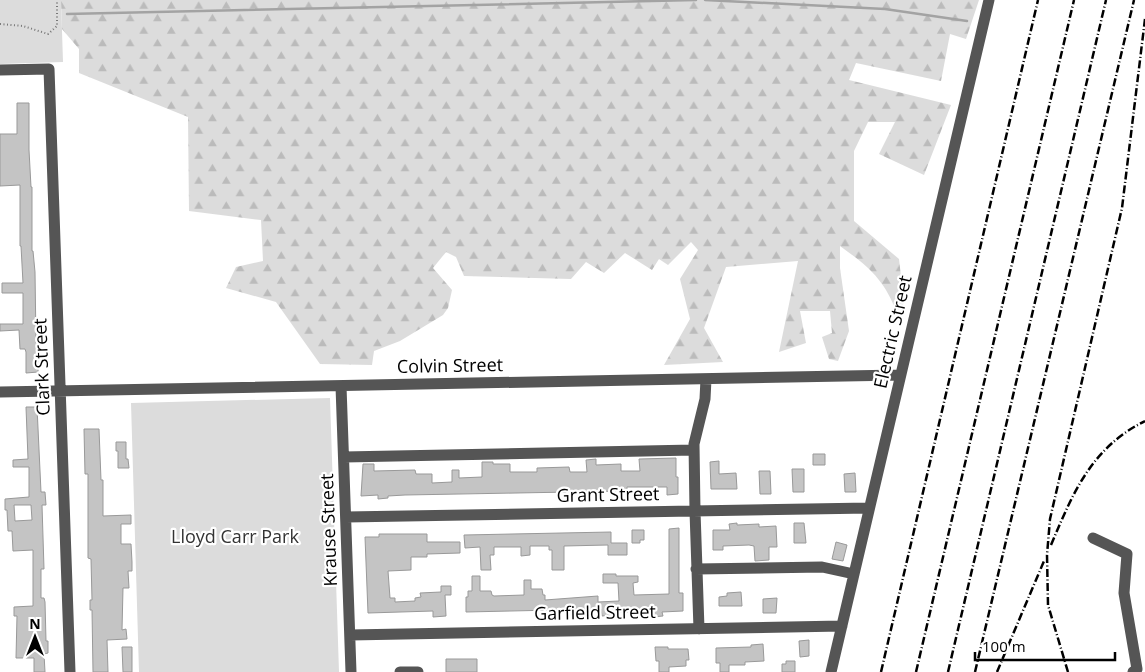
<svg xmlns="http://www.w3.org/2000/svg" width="1145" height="672" font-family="'Open Sans',sans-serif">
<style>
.green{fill:#dcdcdc}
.forest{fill:url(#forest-firs)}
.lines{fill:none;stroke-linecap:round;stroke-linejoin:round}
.stream{stroke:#a3a3a3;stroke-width:2.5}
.building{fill:#c4c4c4;stroke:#999;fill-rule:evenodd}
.path{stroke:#777;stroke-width:2;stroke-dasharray:1 2.5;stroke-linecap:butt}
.minor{stroke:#555;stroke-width:11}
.rail{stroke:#000;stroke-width:2.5;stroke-dasharray:8 2.5 1 2.5;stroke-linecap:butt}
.labels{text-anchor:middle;stroke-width:4.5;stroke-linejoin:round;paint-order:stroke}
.street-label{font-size:18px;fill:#000;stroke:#fff}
.park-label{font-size:18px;fill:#333;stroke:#fff}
</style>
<defs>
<pattern id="forest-firs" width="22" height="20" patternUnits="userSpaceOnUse" patternTransform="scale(1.25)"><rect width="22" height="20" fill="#dcdcdc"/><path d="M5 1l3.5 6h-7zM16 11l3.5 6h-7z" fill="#bbb"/></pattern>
</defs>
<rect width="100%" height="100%" fill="#fff"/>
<path class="green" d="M0,0H61L63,62L0,64Z
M330,398L339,672H139L131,403Z"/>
<path class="forest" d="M61,0H979L966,39L950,34L941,81L856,63L849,80L951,105L924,175L879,154L895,122H868L854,151V221L899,259L904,303L897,313C884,279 869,267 840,246V268L849,331L838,361L829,359L822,337L832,333L830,311H800L806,343L779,352L798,261L726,267L704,328L723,362L664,365L690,319L680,279L698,250L691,242L668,265L659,259L652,270L625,253L604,273L586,262L571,279L464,276L456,257L446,252L433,268L452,290L448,308L443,315L400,341L374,351L372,365L320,364L276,302L226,288L236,267L263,261L261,220L189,211L188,117L79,73V49L62,29Z"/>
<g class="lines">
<path class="stream" d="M705,0L885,9L967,21
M67,14L696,0"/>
</g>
<path class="building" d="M17,103H29V150L31,187H32V251H33L35,272L36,343H39L38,372L26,373V352L25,349H20L19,330L0,331V324H23V293H2V283H23L21,246H20V185L0,186V134H17Z
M26,407H37L41,492H45L46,505H42L44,569H41V598H44L45,602L46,641H48V653L44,654L45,672H34V658H16L17,616H14V607L33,606V550L13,551L12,531H8L7,510H5V499L29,497V467H13V460L28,459ZM14,505H31L32,520L15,521Z
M84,429H99L101,480H103V516L131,515V524H121V544H131L132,562V571H128L129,588H123L122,630L126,629L127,639L107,640L108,672H93L92,610H90V600H92L91,559L88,558V474H85Z
M116,442H126V459H128L129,468H118V451H116Z
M813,454H825V465H813Z
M676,458V477H678V494L667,495V487H627V491L405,495L388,496V498L378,499V495L361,496L363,464H374V471L415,470L416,474H432V483L452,482V470H459V478L482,477V462H493V464H510V472H537V468L569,467L570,472H587L586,460L596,459V465L621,464V471H640L639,459Z
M719,461V474L736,473L737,489H711L710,462Z
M792,469H804V492H793Z
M759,471H770L771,494H760Z
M855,473L856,492H845L844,474Z
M737,523V525L759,524V527L776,526L777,547H769V560L755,561L754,546L749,545L723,546V550H713V530H730L729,524Z
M794,523H804L806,543H794Z
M679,528V593H683V611L662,612L663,616L652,617V612H612V615L602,616L601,609L466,612V597H468V591H472V576H480V591H491L492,595L494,596L524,595V580H531V589H542L543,595H545V600L598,596V602L619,601L618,583H603V574H616V576H638V582L633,583L634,595L669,594V529Z
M632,530H644V540H640V543H632Z
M611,532V543H627V555H608V545L564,546V570H552V550H549V546H530V555L521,556V547H494V555H490L491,570H481L480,547L465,548L464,535Z
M379,534H427V542H460V553L427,554V557H411V570L388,571L390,598H395V602L415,601V598L421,597L420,593L441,592V586H451V595H445L446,616L433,617V611L368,613L365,537H379Z
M836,542L847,545L843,561L832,559Z
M741,592L742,606H719V597L727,596V593Z
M777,598L776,613H763V599Z
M809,640V656L800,657L799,641Z
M763,644L764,661L745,662V665H729V672H720V663H716V648L751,647V645Z
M122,647H132V672H123Z
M655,647H668V649H688L689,660H686V666L669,667V672H659V661H656Z
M446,659H477V672H446Z
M786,661H795V672H782V664H786Z"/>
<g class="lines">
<path class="path" d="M0,24L23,26L48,34L57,26V0"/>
<path class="minor" d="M0,70L49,69L70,672
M341,386L351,672
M0,392L900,375
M344,457L694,450
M346,517L869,508
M1093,538L1127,554L1124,593L1137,669L1133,672
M696,569L822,567L854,574
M699,629L695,511L694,444L705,399L706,379
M350,635L842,626
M400,672H418
M831,672L989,0"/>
<path class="rail" d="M1051,545C1073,493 1091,448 1145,421
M881,672L1038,0
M916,672L1074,0
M948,672L1106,0
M975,672L1134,0
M997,672L1044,561
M1068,672L1048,605L1047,555L1050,519L1122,208L1145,19"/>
</g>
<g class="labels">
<g class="street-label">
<text transform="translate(893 332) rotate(-77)" y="6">Electric Street</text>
<text transform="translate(450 366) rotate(-1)" y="6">Colvin Street</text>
<text transform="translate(42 367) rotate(-92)" y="6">Clark Street</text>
<text transform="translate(608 495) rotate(-1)" y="6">Grant Street</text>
<text transform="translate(329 530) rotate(-92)" y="6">Krause Street</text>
<text transform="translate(595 613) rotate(-1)" y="6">Garfield Street</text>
</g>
<g class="park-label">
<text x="235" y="543">Lloyd Carr Park</text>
</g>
</g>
<g transform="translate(35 637)" stroke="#ffffff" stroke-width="4" paint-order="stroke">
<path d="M0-4L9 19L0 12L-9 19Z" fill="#000000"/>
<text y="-8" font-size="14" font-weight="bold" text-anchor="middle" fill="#000000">N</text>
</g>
<path d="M975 652v8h140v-8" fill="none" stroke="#000000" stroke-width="2.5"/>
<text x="982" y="652" font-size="15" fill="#000000" stroke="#ffffff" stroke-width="4" paint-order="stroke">100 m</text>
</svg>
